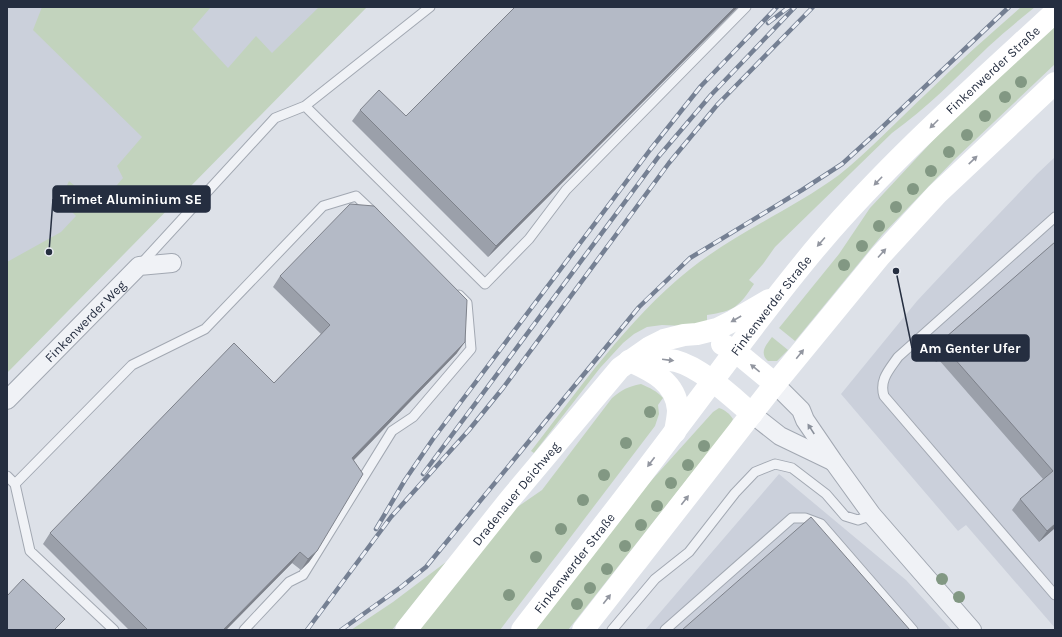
<svg xmlns="http://www.w3.org/2000/svg" width="1062" height="637" font-family="Karla,sans-serif">
<style>
.built{fill:#cbd0db}
.green{fill:#c2d3bd}
.lines{fill:none;stroke-linecap:round;stroke-linejoin:round}
.lane-casing{stroke:#a2a8b2;stroke-width:11}
.street-casing{stroke:#a2a8b2;stroke-width:20}
.lane{stroke:#f0f2f6;stroke-width:9}
.street{stroke:#f0f2f6;stroke-width:18}
.secondary{stroke:#fff;stroke-width:22}
.rail-casing{stroke:#758093;stroke-width:4.5}
.rail{stroke:#edf0f6;stroke-width:3;stroke-dasharray:9;stroke-linecap:butt}
.tree{fill:#829883}
.wall{fill:#9ba0aa}
.shaded-wall{fill:#7e828b}
.building{fill:#b4bac6;stroke:#7e828b}
.oneway{fill:#9296a0}
.oneway2{fill:#8a909b}
.labels{text-anchor:middle;stroke-width:4;stroke-linejoin:round;paint-order:stroke}
.street-label{font-size:13px;fill:#252e40;stroke:#edf0f6}
.leader{fill:none;stroke:#252e40;stroke-width:1.5}
.callout-dot{fill:#252e40;stroke:#edf0f6;stroke-width:1.5}
.callout{fill:#252e40;stroke:#252e40;stroke-width:1.5}
.callout-label{font-size:14px;text-anchor:middle;font-weight:bold;fill:#fff}
</style>
<rect width="100%" height="100%" fill="#dde1e8"/>
<path class="built" d="M7,7H323L7,337Z
M1055,157V628L966,525L958,531L841,394L917,301L976,238L1037,174Z
M779,474L906,580L952,630H645Z"/>
<path class="green" d="M42,7H211L192,29L228,68L256,36L272,53L319,7H367L7,373V262L61,232L76,216L60,200L69,181L99,206L123,178L117,166L142,137L33,30Z
M1021,7H1035C1019,20 1003,33 988,47C957,77 927,108 892,133L775,247L763,264L749,280L754,284C739,307 734,311 707,315V324L685,326L662,325L647,327L634,334L623,343L600,368L534,453L531,451C580,388 627,320 689,270C735,233 791,210 839,175C870,150 898,120 927,93C957,63 989,35 1021,7Z
M1055,26V64L955,159L882,235L795,341L779,328L839,254L870,208L939,134L992,82Z
M772,337L788,350L777,361H768C759,353 766,345 772,337Z
M641,384C650,388 657,391 663,398L658,405L659,414L655,426L500,630H416L516,508L542,490L612,398C623,389 627,387 641,384Z
M719,408C725,410 730,414 733,419L730,425L568,630H533L641,492L713,412Z
M446,562L392,630H351L393,602Z"/>
<g class="lines">
<g class="lane-casing">
<path id="lane" d="M305,106L485,284L529,239L566,190L746,7
M1055,217L898,357C889,370 879,380 884,396L1055,595
M140,265L275,118L305,106L430,7
M7,476L15,484L132,365L205,329L323,206L356,196L374,213
M15,484L30,551L114,630
M244,630L289,582L303,575L392,431L413,417L471,349L467,303L459,295
M612,630L655,579L689,552L735,493L755,472L775,464L792,468L826,494L845,516L858,520L872,515
M665,630L792,518H805L821,524L913,630"/>
</g>
<g class="street-casing">
<g id="street">
<path d="M775,384L801,410L805,420L833,461L872,515L972,630"/>
<path id="s1" d="M7,400L139,266L172,263"/>
<path d="M752,414L780,436L832,461"/>
</g>
</g>
<use href="#lane" class="lane"/>
<use href="#street" class="street"/>
<g class="secondary">
<path d="M722,344L735,351L775,384"/>
<path d="M629,361C644,360 661,358 676,361C702,368 732,397 752,414"/>
<path d="M630,361C652,371 676,382 678,410C678,417 676,425 675,432"/>
<path id="s2" d="M406,630L510,499L620,368L650,347L664,340L684,335L697,334L717,329L733,321L769,300"/>
<path id="s3" d="M522,630C573,564 625,498 675,431C723,368 769,303 821,242C892,159 975,86 1055,12"/>
<path d="M583,630L775,384L880,256L937,194L1055,83"/>
</g>
<g class="rail-casing">
<path id="rail" d="M768,23L789,7
M423,474L659,156L711,95L795,7
M376,529L405,480L433,439L650,150L701,86L777,7
M307,630L391,517L469,430L503,388L669,163L718,104L813,7
M341,630L401,587L426,567L639,307L690,258L802,190L842,164L875,134L1009,7"/>
</g>
<use href="#rail" class="rail"/>
</g>
<g class="tree">
<circle cx="1021" cy="82" r="6"/>
<circle cx="1005" cy="97" r="6"/>
<circle cx="985" cy="116" r="6"/>
<circle cx="967" cy="135" r="6"/>
<circle cx="949" cy="152" r="6"/>
<circle cx="931" cy="171" r="6"/>
<circle cx="913" cy="189" r="6"/>
<circle cx="896" cy="207" r="6"/>
<circle cx="879" cy="226" r="6"/>
<circle cx="862" cy="246" r="6"/>
<circle cx="844" cy="265" r="6"/>
<circle cx="650" cy="412" r="6"/>
<circle cx="626" cy="443" r="6"/>
<circle cx="704" cy="446" r="6"/>
<circle cx="688" cy="465" r="6"/>
<circle cx="604" cy="475" r="6"/>
<circle cx="671" cy="483" r="6"/>
<circle cx="583" cy="500" r="6"/>
<circle cx="657" cy="506" r="6"/>
<circle cx="641" cy="525" r="6"/>
<circle cx="561" cy="529" r="6"/>
<circle cx="625" cy="546" r="6"/>
<circle cx="536" cy="557" r="6"/>
<circle cx="607" cy="569" r="6"/>
<circle cx="942" cy="579" r="6"/>
<circle cx="590" cy="588" r="6"/>
<circle cx="509" cy="595" r="6"/>
<circle cx="959" cy="597" r="6"/>
<circle cx="577" cy="604" r="6"/>
</g>
<path class="wall" d="M515,7H738L488,257L352,121L360,110L406,116Z
M1055,242V528L1039,542L1012,510L1020,499L1043,479L939,360L936,362L930,355L938,344Z
M280,276L457,353L354,460L317,551L309,562L301,570L292,563L226,630H129L43,544L50,533L274,383L321,334L273,287Z"/>
<path class="shaded-wall" d="M735,7H738L488,257L496,246Z
M465,342L457,353L345,469L352,458Z
M946,349L939,360L936,362L944,351Z
M1055,524V528L1039,542L1047,531Z
M317,551L309,562L301,570L308,559Z
M300,552L292,563L226,630H223Z"/>
<path class="building" d="M515,7H735L496,246L360,110L379,90L406,116Z
M350,204L374,206L467,300L465,342L352,458L363,474L317,551L308,559L300,552L223,630H148L50,533L234,343L274,383L330,325L280,276Z
M1055,242V524L1047,531L1020,499L1053,471L946,349L944,351L938,344Z
M811,517L910,630H682Z
M23,579L65,619L54,630H7V596Z"/>
<defs><path id="oneway-solid" d="M-6-.8H1V-3.2L6.5 0L1 3.2V.8H-6Z"/></defs>
<g class="oneway">
<use href="#oneway-solid" transform="translate(934 124) rotate(135)"/>
<use href="#oneway-solid" transform="translate(973 160) rotate(-44)"/>
<use href="#oneway-solid" transform="translate(878 181) rotate(134)"/>
<use href="#oneway-solid" transform="translate(821 242) rotate(131)"/>
<use href="#oneway-solid" transform="translate(882 253) rotate(-48)"/>
<use href="#oneway-solid" transform="translate(736 319) rotate(150)"/>
<use href="#oneway-solid" transform="translate(800 354) rotate(-51)"/>
<use href="#oneway-solid" transform="translate(668 360) rotate(7)"/>
<use href="#oneway-solid" transform="translate(755 368) rotate(-141)"/>
<use href="#oneway-solid" transform="translate(651 462) rotate(127)"/>
<use href="#oneway-solid" transform="translate(685 500) rotate(-52)"/>
<use href="#oneway-solid" transform="translate(607 599) rotate(-52)"/>
</g>
<use class="oneway2" href="#oneway-solid" transform="translate(811 429) rotate(-123)"/>
<g class="labels">
<g class="street-label">
<text dy="5" stroke="none"><textPath href="#s3" startOffset="733">Finkenwerder Straße</textPath></text>
<text dy="5" stroke="none"><textPath href="#s3" startOffset="409">Finkenwerder Straße</textPath></text>
<text dy="5" stroke="none"><textPath href="#s1" startOffset="111">Finkenwerder Weg</textPath></text>
<text dy="5" stroke="none"><textPath href="#s2" startOffset="175">Dradenauer Deichweg</textPath></text>
<text dy="5" stroke="none"><textPath href="#s3" startOffset="85">Finkenwerder Straße</textPath></text>
</g>
</g>
<path class="leader" d="M49 252L53 199M896 271L912 348"/>
<g class="callout-dot">
<circle cx="49" cy="252" r="4"/>
<circle cx="896" cy="271" r="4"/>
</g>
<g class="callout">
<rect x="53" y="186" width="157" height="26" rx="4"/>
<rect x="912" y="335" width="117" height="26" rx="4"/>
</g>
<g class="callout-label">
<text x="131" y="204">Trimet Aluminium SE</text>
<text x="970" y="353">Am Genter Ufer</text>
</g>
<rect width="1062" height="637" fill="none" stroke="#252e40" stroke-width="16"/>
</svg>
